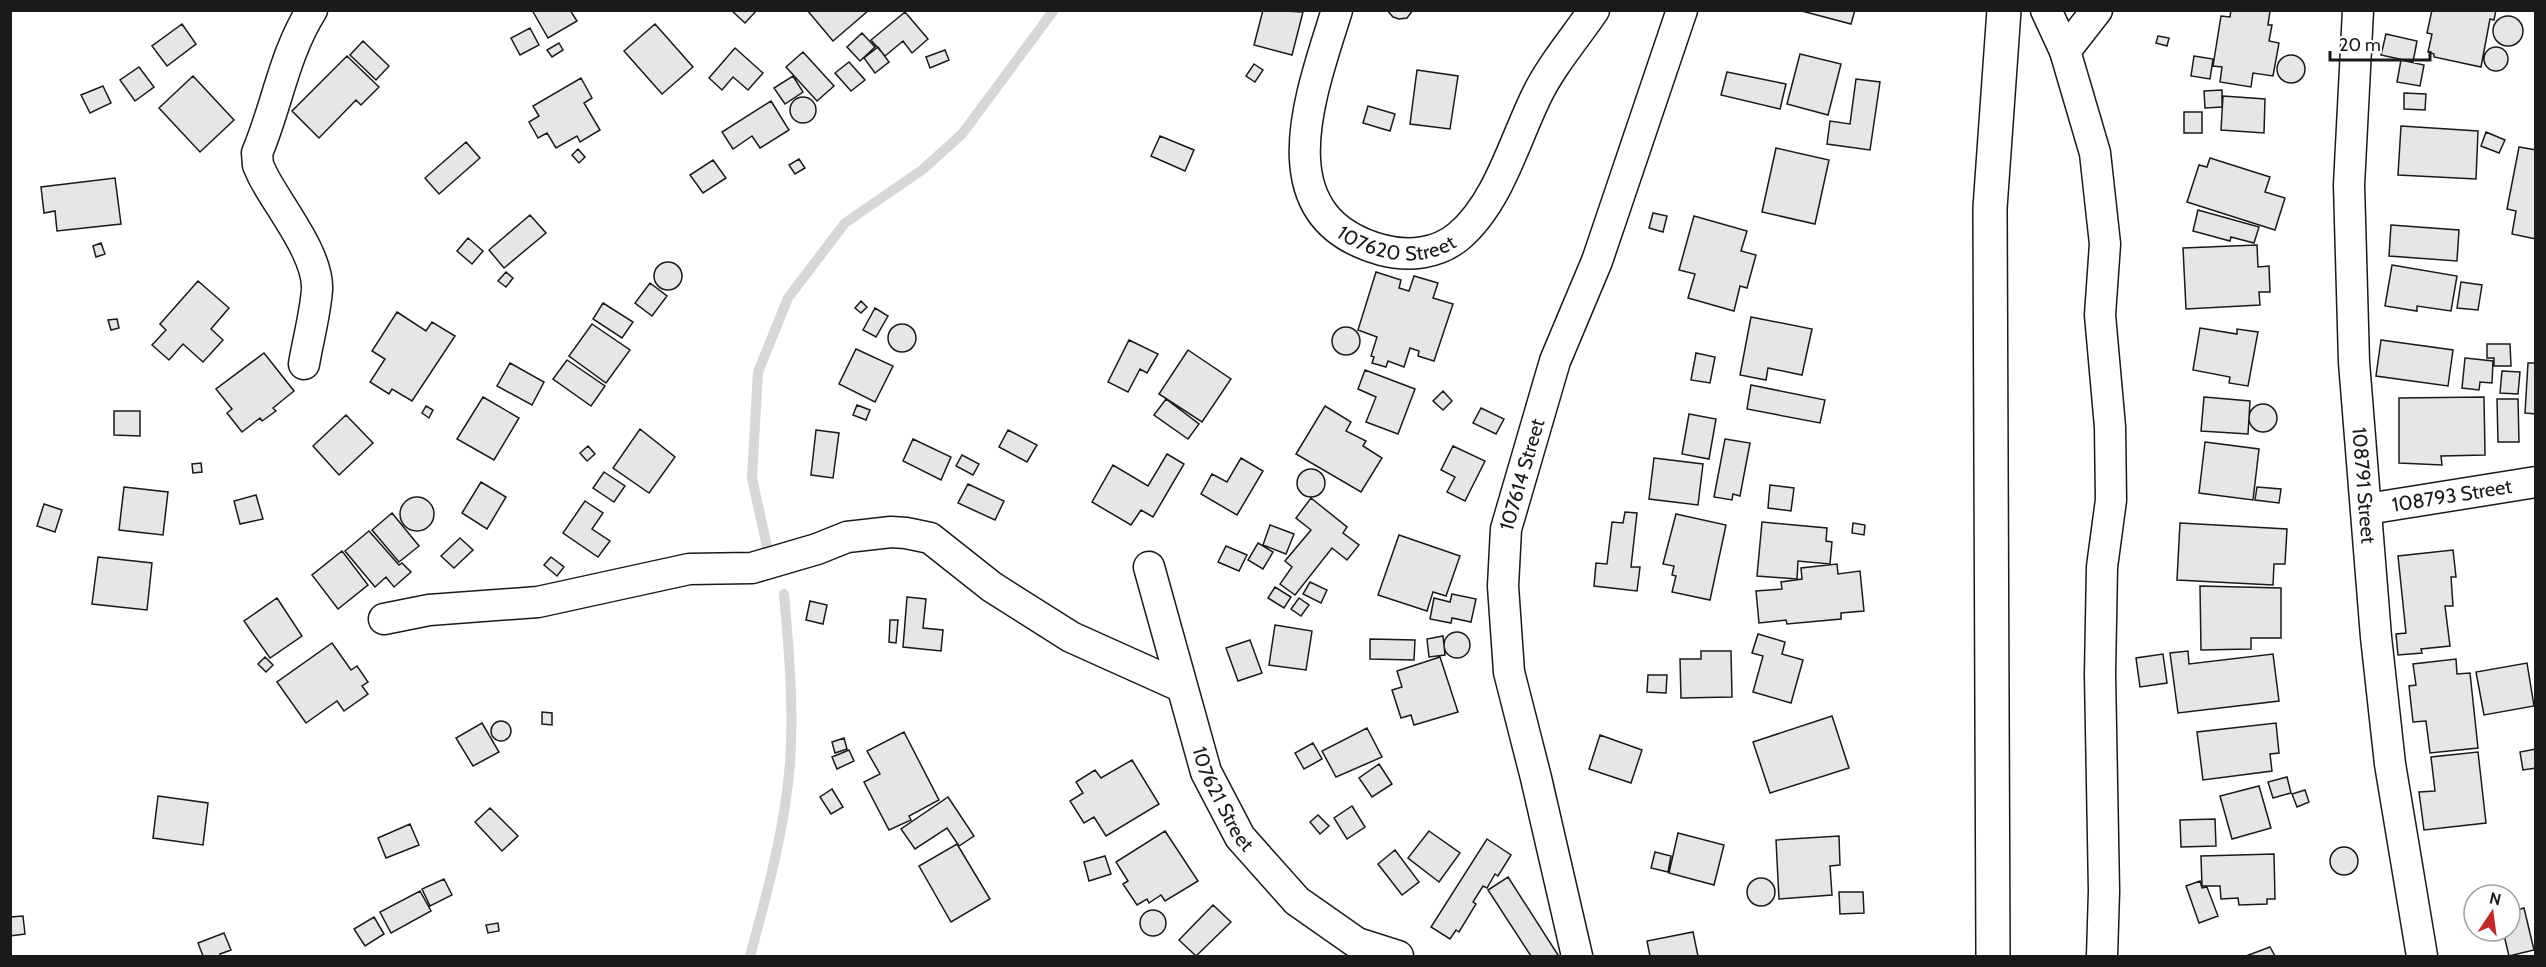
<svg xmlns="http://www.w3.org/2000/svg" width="2546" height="967" font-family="Cabin,sans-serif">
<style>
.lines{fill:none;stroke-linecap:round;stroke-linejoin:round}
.stream{stroke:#d7d7d7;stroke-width:10}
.building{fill:#e6e6e6;stroke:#1a1a1a;stroke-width:1.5}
.street-casing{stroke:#1a1a1a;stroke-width:33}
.secondary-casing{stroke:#1a1a1a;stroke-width:36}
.street{stroke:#fff;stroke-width:30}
.secondary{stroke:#fff;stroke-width:33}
.labels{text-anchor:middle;stroke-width:4.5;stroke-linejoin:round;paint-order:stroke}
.street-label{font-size:20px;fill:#1a1a1a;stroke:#fff}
</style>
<rect width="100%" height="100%" fill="#fff"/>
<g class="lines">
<path class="stream" d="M768,551L752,478L758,372L788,298L845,223L922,170L962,134L1054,10
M750,956C767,893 785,829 790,763C794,707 789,650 784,594"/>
</g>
<path class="building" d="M532,10H570L577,21L548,38Z
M731,10H757L745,23Z
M807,10H869L833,41Z
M1263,10L1303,12L1292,55L1254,45Z
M1387,10H1413L1407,18L1399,19L1393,17Z
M1798,10H1855L1851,24Z
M2231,10L2270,11L2268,25H2272L2269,41L2279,43L2273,76L2253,73L2251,87L2220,82L2222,67L2213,66L2221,16L2230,17Z
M2432,10H2496L2494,20L2490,19L2481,67L2434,57V54L2428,52L2432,34L2427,33Z
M905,12L928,39L912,53L903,41L885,56L871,40Z
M2493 31a15 15 0 1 1 30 0a15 15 0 1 1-30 0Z
M182,24L196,44L167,66L152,46Z
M655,24L693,67L662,94L624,51Z
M530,28L539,45L520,55L511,38Z
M862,33L875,47L860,61L847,47Z
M2386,34L2417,41L2413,62L2381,55Z
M2158,36L2169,38L2167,46L2156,43Z
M363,41L389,66L376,80L350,55Z
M559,43L563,50L552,57L547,50Z
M2484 59a12 12 0 1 1 24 0a12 12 0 1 1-24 0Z
M878,47L889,62L875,73L864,58Z
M735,48L763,73L748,90L733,77L722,90L709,78Z
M945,50L949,60L930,68L926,57Z
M803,52L834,86L817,101L786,67Z
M1800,54L1841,64L1828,115L1787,104Z
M2277 69a14 14 0 1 1 28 0a14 14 0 1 1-28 0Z
M347,56L379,87L361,105L356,100L319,138L292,111Z
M2194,56L2213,59L2210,79L2191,76Z
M2401,60L2424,65L2420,86L2397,82Z
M849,62L865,80L851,91L835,73Z
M1254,64L1263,70L1255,82L1246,76Z
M139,67L154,87L135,101L120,80Z
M1417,70L1458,76L1450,129L1410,124Z
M1727,72L1786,84L1780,109L1721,95Z
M193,76L234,120L200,152L159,108Z
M793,76L803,92L785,104L774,88Z
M581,78L592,98L584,103L600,130L580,142L577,136L556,148L547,133L538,138L529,122L539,116L533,106Z
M1856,79L1880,82L1870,150L1827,144L1830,121L1850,124Z
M103,86L111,103L90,113L81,95Z
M2222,90V107L2205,108L2204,91Z
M2404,93L2426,94L2425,110L2404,109Z
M2223,96L2265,99L2264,133L2221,130Z
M790 110a13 13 0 1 1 26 0a13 13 0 1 1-26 0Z
M771,101L789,130L760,148L752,136L733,149L722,132Z
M1368,106L1395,114L1390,131L1363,123Z
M2184,112H2202V133H2184Z
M2401,126L2478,131L2476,179L2398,175Z
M2486,132L2505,140L2499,153L2481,146Z
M1160,136L1194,150L1185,171L1151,156Z
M466,142L480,158L439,194L425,178Z
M2519,147L2536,150V239L2512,234L2516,211L2507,209Z
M1776,148L1829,160L1815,224L1762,212Z
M578,149L585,157L579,163L572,155Z
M2210,158L2270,177L2265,192L2285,198L2275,230L2187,202L2199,165L2207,167Z
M799,159L805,168L795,174L789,165Z
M713,160L726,178L703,193L690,175Z
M115,178L121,224L57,231L55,211L44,213L41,187Z
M2198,210L2259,227L2254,243L2231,237L2230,241L2193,231Z
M1653,213L1667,216L1663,232L1649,228Z
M530,215L546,233L504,268L489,250Z
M1694,216L1747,231L1741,251L1756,255L1747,288L1740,286L1734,311L1688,298L1695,274L1679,270Z
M2391,225L2459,230L2457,261L2389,256Z
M468,238L483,251L472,264L457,251Z
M101,243L105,254L96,257L93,246Z
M2257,245L2258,267L2269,266L2270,292H2259L2260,305L2186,309L2183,248Z
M654 276a14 14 0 1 1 28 0a14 14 0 1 1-28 0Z
M2392,265L2457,276L2451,311L2417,306V311L2385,306Z
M506,272L513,278L506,287L498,281Z
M1376,272L1401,280L1399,288L1409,291L1414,276L1438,283L1433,298L1453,304L1434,361L1418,356L1419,351L1410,348L1404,367L1388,361L1386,367L1372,363L1374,357L1371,356L1377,337L1358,330Z
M198,281L229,308L211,329L223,340L203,362L183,344L169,360L152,345L166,330L160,324Z
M2461,282L2482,285L2478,310L2457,308Z
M650,283L667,296L652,316L635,303Z
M861,301L867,307L861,313L855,308Z
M603,303L633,322L622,338L593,319Z
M875,308L888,316L876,337L863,330Z
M397,312L426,331L432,322L455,336L412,401L392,389L389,394L370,382L385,359L372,351Z
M1751,317L1812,329L1802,375L1768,368L1766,380L1740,375Z
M117,319L119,328L111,330L108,320Z
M888 338a14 14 0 1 1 28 0a14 14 0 1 1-28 0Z
M592,324L630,350L606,383L569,356Z
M1332 341a14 14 0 1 1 28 0a14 14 0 1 1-28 0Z
M2200,328L2237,334V329L2258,332L2248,386L2229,383L2230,377L2193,370Z
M1129,340L1158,354L1147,373L1140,369L1128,392L1108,382Z
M2381,340L2453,350L2448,386L2376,376Z
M2487,344H2510L2511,366H2494V358H2487Z
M856,349L893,366L875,402L839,384Z
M1188,350L1231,379L1202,422L1159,394Z
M264,353L294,391L273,408L276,411L262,421L260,418L242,432L227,413L232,409L216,389Z
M1696,353L1715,357L1710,383L1691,380Z
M2465,358L2493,361L2492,383L2480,382L2479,390L2462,388Z
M567,360L605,386L591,406L553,379Z
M510,363L544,382L532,405L497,386Z
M2528,363H2536V414L2525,413Z
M1365,370L1415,389L1398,434L1366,422L1376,397L1358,389Z
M2502,371L2520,372L2518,394L2500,393Z
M1751,385L1825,400L1820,423L1747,409Z
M1443,391L1452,401L1443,410L1433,401Z
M483,397L519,418L494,460L457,439Z
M2204,397L2250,401L2248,434L2201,431Z
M2484,397L2485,455L2441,456L2442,465L2399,463V398Z
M1166,399L1199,424L1188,439L1154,415Z
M2497,399H2518L2519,442H2498Z
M2249 418a14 14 0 1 1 28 0a14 14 0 1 1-28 0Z
M857,405L870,410L866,420L853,415Z
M426,406L433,410L429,418L422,413Z
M1325,406L1351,422L1346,431L1366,441L1363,446L1382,458L1361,492L1296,454Z
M1481,408L1504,419L1496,434L1473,423Z
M114,411H140V436L114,435Z
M1689,414L1716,419L1709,459L1682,454Z
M346,415L373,443L339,475L313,446Z
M640,429L675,457L649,493L613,468Z
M816,430L839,433L833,478L811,475Z
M1008,430L1037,445L1027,462L999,447Z
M913,439L951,457L941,480L903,461Z
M1725,439L1750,443L1740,496L1733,494L1732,500L1714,497Z
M2205,442L2259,449L2253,500L2199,493Z
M588,446L595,454L587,461L580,453Z
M1453,446L1485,461L1465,501L1447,492L1455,477L1441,470Z
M1167,454L1184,464L1153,517L1141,510L1131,525L1092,502L1113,465L1148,486Z
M962,455L979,464L973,475L956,466Z
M1241,458L1263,471L1237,515L1201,494L1212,474L1227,482Z
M1654,458L1703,464L1698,505L1649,499Z
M201,463L202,472L193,473L192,464Z
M1297 483a14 14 0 1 1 28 0a14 14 0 1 1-28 0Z
M604,472L625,486L614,502L593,488Z
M481,482L506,497L487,529L462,513Z
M968,484L1004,501L995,520L958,503Z
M1770,485L1794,488L1791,511L1768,508Z
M124,487L168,492L163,535L119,530Z
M2257,487L2281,489L2279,503L2255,500Z
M256,495L263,519L240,524L234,501Z
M400 514a17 17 0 1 1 34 0a17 17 0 1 1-34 0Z
M1311,498L1347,527L1343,533L1359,545L1347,560L1332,548L1295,595L1280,584L1292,567L1285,561L1311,530L1296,518Z
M585,501L603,513L592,529L610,541L598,557L563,533Z
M44,504L62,510L55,532L37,526Z
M1625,512L1637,513L1631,567H1640L1637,591L1594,586L1596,563L1607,564L1612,522L1623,523Z
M392,513L419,546L399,562L372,530Z
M1676,514L1726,525L1710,600L1672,592L1676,576L1672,575L1674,566L1663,564Z
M1762,522L1827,528L1826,541L1832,542L1830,564L1798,561L1797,579L1757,576Z
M1853,523L1865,525L1864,535L1852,533Z
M2180,523L2287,529L2285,564H2274L2273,585L2177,580Z
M1270,525L1294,534L1286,554L1263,545Z
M369,531L399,565L402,563L411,572L394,587L386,577L375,587L345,551Z
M1399,535L1460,556L1446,596L1433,592L1427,611L1378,595Z
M460,538L473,550L454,568L441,556Z
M1258,543L1273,552L1263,569L1248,560Z
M1226,546L1247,555L1239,571L1218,562Z
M2453,550L2456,577H2451L2453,606H2445L2450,646L2421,649L2422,653L2398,655L2396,634L2406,633L2398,556Z
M342,551L368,585L338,609L312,575Z
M98,557L152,563L147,610L92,604Z
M551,557L564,567L557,576L544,565Z
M1837,564L1838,574L1860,571L1864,611L1841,613V619L1787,624L1786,620L1759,623L1756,591L1782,589L1781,582L1802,579L1801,568Z
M1310,582L1327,590L1321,603L1303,594Z
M2200,586L2281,588V638H2251V649L2201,650Z
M1275,587L1291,597L1284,608L1268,598Z
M1452,594L1476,599L1471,622L1452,618L1451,623L1430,619L1434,598L1450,602Z
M907,597L926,599L923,628L943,630L941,651L903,647Z
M277,598L302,636L270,658L244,621Z
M1299,598L1309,605L1301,616L1291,609Z
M810,601L827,605L823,624L806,620Z
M890,620H898L896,643L889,642Z
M1275,625L1312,631L1306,670L1269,665Z
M1444 645a13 13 0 1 1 26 0a13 13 0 1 1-26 0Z
M1758,634L1785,642L1782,654L1803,660L1791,703L1753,692L1763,656L1752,653Z
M1443,636L1445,655L1429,657L1427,639Z
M1370,639L1415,640L1414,660L1370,659Z
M1250,640L1262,673L1238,681L1226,648Z
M332,643L351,670L357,666L368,682L362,686L368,694L344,711L337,701L306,723L277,682Z
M1701,651H1731L1732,697L1681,698L1680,659H1701Z
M2188,651L2189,664L2273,654L2279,701L2178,713L2170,653Z
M2163,654L2167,683L2140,687L2136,658Z
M265,657L273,665L266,672L258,664Z
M1440,657L1458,712L1414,725L1411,715L1401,718L1392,690L1402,687L1397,671Z
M2456,659L2457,674L2470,673L2478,748L2430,753L2426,721L2413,722L2409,686L2416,685L2413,664Z
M2527,663L2534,706L2484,715L2476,672Z
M1648,675H1667L1666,693L1647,692Z
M542,712L552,713V725L542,724Z
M1832,716L1849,768L1770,793L1753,742Z
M491 731a10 10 0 1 1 20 0a10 10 0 1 1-20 0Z
M482,723L499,752L473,766L456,738Z
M2276,723L2279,753L2270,754L2272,771L2203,780L2197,732Z
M1367,728L1382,757L1336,777L1322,751Z
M904,732L939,800L909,816L911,820L889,830L864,782L880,774L867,751Z
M1600,735L1642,750L1631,783L1589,769Z
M844,738L847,749L835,753L832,742Z
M1313,743L1322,759L1304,769L1295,753Z
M2536,749V768L2523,770L2520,752Z
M849,750L854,761L837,769L832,757Z
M2478,752L2486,823L2424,830L2419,792L2435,791L2431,757Z
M1132,760L1159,804L1106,836L1094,817L1084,823L1070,801L1083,793L1076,782L1095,770L1101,778Z
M1379,764L1392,784L1372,797L1359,778Z
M2287,777L2291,793L2273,798L2268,782Z
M2259,786L2271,828L2232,839L2220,796Z
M832,789L843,807L831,814L820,797Z
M2305,790L2309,802L2297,807L2292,794Z
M158,796L208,803L203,845L153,838Z
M948,797L974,836L959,846L947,828L915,849L901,829Z
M1352,806L1365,827L1347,839L1334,818Z
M490,808L518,836L502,851L475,822Z
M1318,815L1329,826L1320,834L1310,822Z
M2215,819L2216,846L2181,847L2180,820Z
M410,824L419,845L386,858L378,838Z
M1165,831L1198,881L1165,901L1161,895L1149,903L1147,899L1137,905L1123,884L1128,881L1116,862Z
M1429,831L1460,853L1439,882L1408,858Z
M1678,833L1724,845L1714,885L1669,873Z
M1839,836L1840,865L1830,866L1832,895L1779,899L1776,840Z
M1487,839L1511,855L1498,876L1495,874L1487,888L1483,886L1473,902L1476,904L1459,932L1456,930L1450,939L1431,927Z
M957,844L990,899L951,922L919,866Z
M2330 861a14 14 0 1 1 28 0a14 14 0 1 1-28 0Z
M1395,850L1419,882L1402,895L1378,864Z
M1655,852L1671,856L1668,872L1651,868Z
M2274,854L2275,899H2267V904L2239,905L2238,898L2221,899L2220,886H2202L2201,856Z
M1105,856L1111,874L1089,881L1084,862Z
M1508,877L1558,955L1556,956H1531L1488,890Z
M1747 892a14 14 0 1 1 28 0a14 14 0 1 1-28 0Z
M444,879L452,895L430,906L422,889Z
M2200,881L2202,888L2207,887L2218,916L2199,923L2186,886Z
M420,891L431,911L391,933L380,912Z
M1839,892H1863L1864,913L1840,914Z
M1213,905L1231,922L1196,956L1179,940Z
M2524,908L2534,950L2509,956L2503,931H2510V912Z
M1140 923a13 13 0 1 1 26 0a13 13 0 1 1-26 0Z
M23,916L25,934L10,936V917Z
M374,917L384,934L365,946L354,929Z
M498,923L499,931L488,933L486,925Z
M1693,932L1698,956H1650L1647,941Z
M224,933L231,950L220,954L221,956H203L198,943Z
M2270,947L2275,956H2246Z"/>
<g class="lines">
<g class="street-casing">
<g id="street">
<path id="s1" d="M1337,10C1311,94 1262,217 1382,250C1408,257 1438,254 1459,236C1498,203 1514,142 1536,97C1550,67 1575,38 1594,10"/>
<path d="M2046,10L2065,51L2095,153L2105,244L2100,315L2110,427L2111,500L2102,567L2100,674L2104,891L2102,956"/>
<path id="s2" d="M2358,10L2349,185L2354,362L2376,637L2390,764L2422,956"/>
<path d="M2065,51L2097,10"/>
<path d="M304,364C308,340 315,315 317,290C319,255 279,207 263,176L258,165L257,153C277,106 284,54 312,10"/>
<path id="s3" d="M2367,509L2536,482"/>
<path id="s4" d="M1149,567L1206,772L1240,837L1297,901L1357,943L1398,956"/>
<path d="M384,619L429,610L538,602L689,569L752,568L817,549L847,537L891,532L906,533L930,538L992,587L1071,637L1180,686"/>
<path id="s5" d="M1577,956L1536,778L1509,672L1503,586L1506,529L1555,361L1597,261L1682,10"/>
</g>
</g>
<g class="secondary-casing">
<path id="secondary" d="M1993,956L1990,208L2004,10"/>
</g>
<use href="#street" class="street"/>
<use href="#secondary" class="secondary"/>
</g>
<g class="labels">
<g class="street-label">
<text dy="7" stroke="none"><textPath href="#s1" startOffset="296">107620 Street</textPath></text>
<text dy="7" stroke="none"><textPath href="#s5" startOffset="492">107614 Street</textPath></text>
<text dy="7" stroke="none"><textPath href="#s2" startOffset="476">108791 Street</textPath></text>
<text dy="7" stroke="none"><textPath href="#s3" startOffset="86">108793 Street</textPath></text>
<text dy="7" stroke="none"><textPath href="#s4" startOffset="244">107621 Street</textPath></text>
</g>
</g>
<rect width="2546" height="967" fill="none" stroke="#1a1a1a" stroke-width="24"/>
<g transform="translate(2492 913) rotate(13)"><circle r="28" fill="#ffffff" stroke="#a3a3a3" stroke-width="1.5"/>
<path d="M0-4.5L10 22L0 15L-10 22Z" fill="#c62828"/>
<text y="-9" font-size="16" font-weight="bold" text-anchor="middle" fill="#1a1a1a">N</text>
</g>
<path d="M2330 51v9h100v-9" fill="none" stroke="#1a1a1a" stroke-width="3"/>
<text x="2339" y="51" font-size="18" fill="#1a1a1a" stroke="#ffffff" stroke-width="4.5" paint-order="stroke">20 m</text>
</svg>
